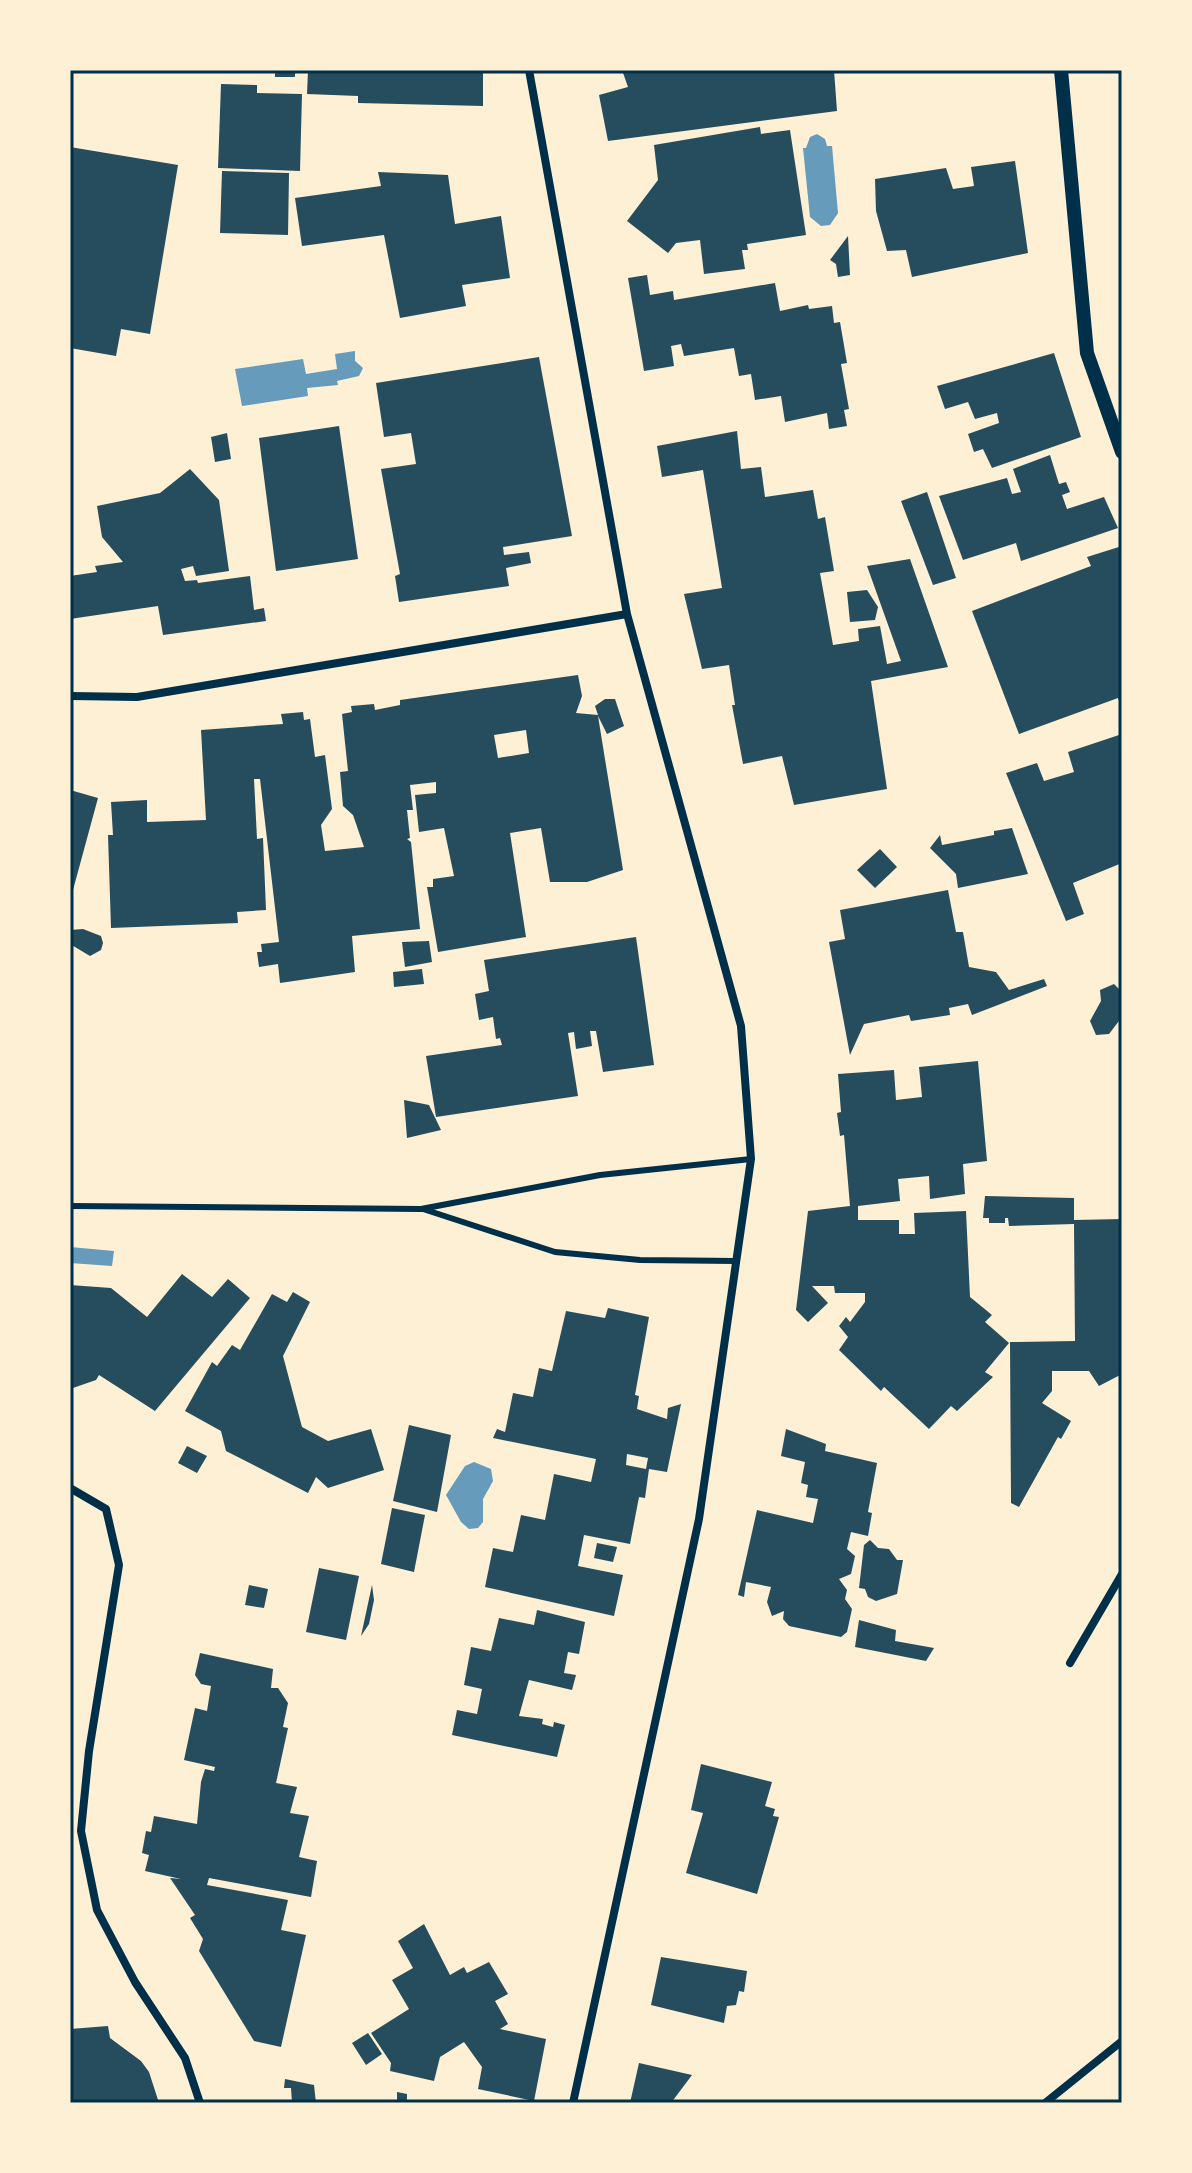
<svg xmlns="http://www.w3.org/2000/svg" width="1192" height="2173" font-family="'Open Sans',sans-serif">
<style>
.water{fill:#669bbc}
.building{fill:#264d5e;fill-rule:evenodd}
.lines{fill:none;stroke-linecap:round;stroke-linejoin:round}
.service{stroke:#003049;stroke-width:6}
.minor{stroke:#003049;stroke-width:8}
.tertiary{stroke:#003049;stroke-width:14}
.neatline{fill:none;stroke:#003049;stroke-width:3}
</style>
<rect width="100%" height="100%" fill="#fdf0d5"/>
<path class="water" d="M817,134L825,139L827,146H832L838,213L830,225L821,226L810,217L803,148H806L810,137Z
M355,351V361L363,368L359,376L337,381L338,385L307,388L308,396L242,406L235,369L303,359L306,374L337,369L335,354Z
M70,1247L114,1251L112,1266L70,1263Z
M474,1462L491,1469L493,1481L483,1499V1522L478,1528L469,1529L461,1522L446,1495L465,1466Z"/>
<path class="building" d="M275,70H295V77H275Z
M308,70H483V106L358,103V96L307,94Z
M622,70H729V73L834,70L837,111L608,141L599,95L628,87Z
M221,84L257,85V93L302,94L300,171L218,168Z
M760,127L761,134L790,130L806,235L747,244L748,250H742L745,269L704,274L700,240L676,243L668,253L627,221L658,180L654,145Z
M70,147L178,165L150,334L121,329L116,356L70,348Z
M1015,161L1028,253L912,277L906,250L887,251L876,211L875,179L946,168L953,189L974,186L971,167Z
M222,171L289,173L288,235L220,233Z
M378,172L448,175L455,224L501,216L510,278L462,285L466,306L400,318L384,235L302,246L295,198L381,186Z
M848,236L850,275L838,277L836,264L830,260Z
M647,275L650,295L673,291L674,300L775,283L780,311L808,305L809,309L832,306L834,323L840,322L847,363L841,364L849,409L844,410L847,426L829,429L827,413L785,422L781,396L755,400L751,374L739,376L734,348L684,356L681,344L671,346L674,366L644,371L628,278Z
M1054,353L1081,437L992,468L983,449L974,452L968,434L999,423L997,413L975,419L968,402L945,409L937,386Z
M539,357L572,536L503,547L504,555L529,552L531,563L506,568L509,586L399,602L395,576L400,574L381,469L416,464L411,433L384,437L376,383Z
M339,426L358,559L276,571L259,438Z
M737,431L741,469L761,467L765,497L813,490L818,519L825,517L834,571L820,573L833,645L859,641L858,629L880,626L887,664L901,661L867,566L910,559L948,667L871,681L887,789L794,805L782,756L743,764L732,705H735L729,665L702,669L684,594L722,588L703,470L662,477L657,446Z
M227,433L231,459L215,462L211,437Z
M1050,455L1059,484L1066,482L1070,492L1062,495L1067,509L1104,497L1118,528L1021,561L1016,543L963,560L939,496L1007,478L1012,494L1021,492L1013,469Z
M190,469L219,500L229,571L196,576L193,566L181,569L185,581L197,580L198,583L250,576L254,610L264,608L266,621L163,635L158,606L70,619V576L97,572L95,566L123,562L102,537L97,506L160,493Z
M927,492L956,578L933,585L901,501Z
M1122,546V709L1118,698L1019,734L972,611L1091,566L1087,557Z
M867,590L878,607L875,620L850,622L847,592Z
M578,675L582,696L576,713L598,715L595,706L605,699H615L624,726L607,734L598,716L623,870L587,882H550L541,828L510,833L526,937L438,952L427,887H433V879L454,876L444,828L419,832L415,795L436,793V782L410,785L413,810H407L410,838L407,839L411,842L420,929L352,936L355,972L280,983L278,964L259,967L257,952H262L261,944L279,942L260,779H254L257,839L263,838L266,910L237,912L238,923L111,928L108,835H113L111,802L147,800V822L206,820L201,730L283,724L281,714L303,712L304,720L310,719L315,757L325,755L332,809L321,825L325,851L364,847L353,815L343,806L340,772L348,771L342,714L352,712L351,706L374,704L375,710L400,705V700ZM526,730L529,753L498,758L494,735Z
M1122,734V863L1073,883L1084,914L1066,921L1006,773L1037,763L1044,781L1074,772L1068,752Z
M70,790L98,798L73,890L70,889Z
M1012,828L1028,874L958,888L956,874L930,848L940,835L942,845L994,835V831Z
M880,849L897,867L875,888L857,870Z
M948,890L956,932H963L969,967L996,972L1009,990L1044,979L1047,986L972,1015L968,1004L949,1008L950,1015L911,1021L909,1015L864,1024L850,1055L829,942L845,939L840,910Z
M83,929L101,936L103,943L101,950L90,956L70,944V930Z
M636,937L654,1065L603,1072L596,1031H590L592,1046L576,1049L574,1032L568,1033L578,1096L436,1117L426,1056L502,1045L500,1038L496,1039L493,1017L479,1020L475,994L489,991L484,960Z
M429,941L432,962L405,967L402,942Z
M422,969L424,984L394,987L393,972Z
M1114,984L1122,992V1017L1109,1034L1096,1035L1090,1021L1101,1001L1100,990Z
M978,1061L987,1161L963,1164L965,1194L930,1199L929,1176L898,1179L900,1201L858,1206V1220H899V1234H915L914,1213L966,1211L970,1297L992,1315L985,1322L1009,1343L985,1372L993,1377L957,1411L951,1406L929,1429L884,1387L881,1391L839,1350L848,1337L839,1326L846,1317L850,1322L865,1302V1293H835L834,1286H812L828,1303L808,1322L796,1310L808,1211L850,1206L844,1135L840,1136L837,1113L841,1112L838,1074L894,1070L896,1100L922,1097L919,1067Z
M404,1100L429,1105L441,1130L407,1138Z
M985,1196L1074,1198V1220L1122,1219V1374L1099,1386L1089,1371H1052V1391L1042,1403L1071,1421L1061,1439L1058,1437L1019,1507L1011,1503L1010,1342L1075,1341L1074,1224L1009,1226L1008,1218H1005V1223H989V1218H983Z
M182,1274L212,1297L228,1279L250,1298L155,1411L99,1375L96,1380L70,1389V1285L111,1288L147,1317Z
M293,1292L310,1302L283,1356L302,1427L328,1441L371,1429L384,1470L328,1488L316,1477L308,1493L226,1451L221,1431L185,1411L212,1362L217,1366L232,1345L240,1350L272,1294L287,1302Z
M608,1308L649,1317L635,1395L639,1396L637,1409L667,1419L668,1408L681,1404L667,1472L649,1469L645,1498L639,1497L630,1544L584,1535L578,1566L623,1575L614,1616L485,1587L493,1548L513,1552L521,1515L545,1520L554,1474L591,1482L596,1459L493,1438L497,1429L505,1432L513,1393L533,1397L539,1368L552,1371L566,1311L605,1318ZM627,1454L648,1458L646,1469L626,1465Z
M409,1425L451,1435L437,1512L393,1501Z
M786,1429L826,1444L825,1451L877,1463L868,1512L872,1513L868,1536L851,1532L847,1549L855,1556L851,1574L839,1579L847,1590L845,1599L852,1609L847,1632L841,1637L789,1626L783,1619L784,1611L772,1616L767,1602L771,1587L746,1582L744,1597L738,1595L757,1510L813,1523L818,1499L806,1497L808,1485L801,1483L805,1462L781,1456Z
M187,1446L207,1456L197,1473L178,1463Z
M392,1508L425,1515L414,1572L381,1564Z
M870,1540L878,1548L889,1549L897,1560H903L897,1594L876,1601L868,1597L865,1589L859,1588L864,1545Z
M597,1543L617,1547L613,1562L594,1558Z
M319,1568L359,1576L346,1640L306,1632Z
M249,1585L268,1589L264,1608L245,1605Z
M372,1585L374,1600L369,1624L361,1636Z
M537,1610L585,1622L579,1654L568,1652L564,1673L576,1675L572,1690L529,1680L519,1716L543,1719L542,1724L553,1727L554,1722L565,1725L557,1757L452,1735L457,1710L477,1714L482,1689L464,1685L471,1647L491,1651L499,1618L534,1625Z
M859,1620L896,1630L895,1641L934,1648L926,1661L855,1647Z
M200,1653L273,1669L271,1688H278L288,1703L283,1727L288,1728L276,1783L297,1787L290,1813L309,1816L299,1857L317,1861L311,1897L209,1878L207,1885L288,1900L281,1930L306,1935L281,2047L254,2041L199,1951L203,1939L190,1918L195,1915L170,1878L181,1879L145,1871L149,1855L142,1853L146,1831L151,1832L154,1816L197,1824L201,1782L205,1769L214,1771L215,1767L184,1760L195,1708L207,1711L211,1686L201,1684L195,1675Z
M701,1764L772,1782L765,1806L775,1809L773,1816L779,1817L757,1894L686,1873L703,1813L691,1810Z
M424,1924L450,1975L464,1967L467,1973L489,1962L508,1994L495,2001L508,2024L500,2029L546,2039L534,2101L478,2089L482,2067L464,2042L440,2057L434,2081L390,2071L391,2063L371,2033L409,2009L392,1980L413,1968L398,1941Z
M661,1957L747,1971L744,1992L739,1991L736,2005L727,2006L724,2023L651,2005Z
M108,2026L110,2038L141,2061L149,2072L159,2103H70V2029Z
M368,2033L382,2054L366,2065L352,2043Z
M639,2063L692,2075L671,2103H630Z
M285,2079L314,2085L316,2103H292L291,2088H284Z
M397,2092L407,2094V2103L397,2101Z"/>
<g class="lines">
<path class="service" d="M70,1206L421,1209L600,1175L751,1159
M423,1209L555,1252L640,1260L736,1261"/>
<path class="minor" d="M529,70L627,614L741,1026L751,1159L699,1519L573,2103
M70,696L137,697L627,614
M70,1488L106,1509L119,1565L89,1751L81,1831L97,1910L135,1982L185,2058L200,2103
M1070,1663L1122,1574
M1045,2103L1122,2041"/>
<path class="tertiary" d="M1061,70L1087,353L1122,452"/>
</g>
<rect width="1192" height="2173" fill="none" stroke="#fdf0d5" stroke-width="144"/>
<rect x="72" y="72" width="1048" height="2029" class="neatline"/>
</svg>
